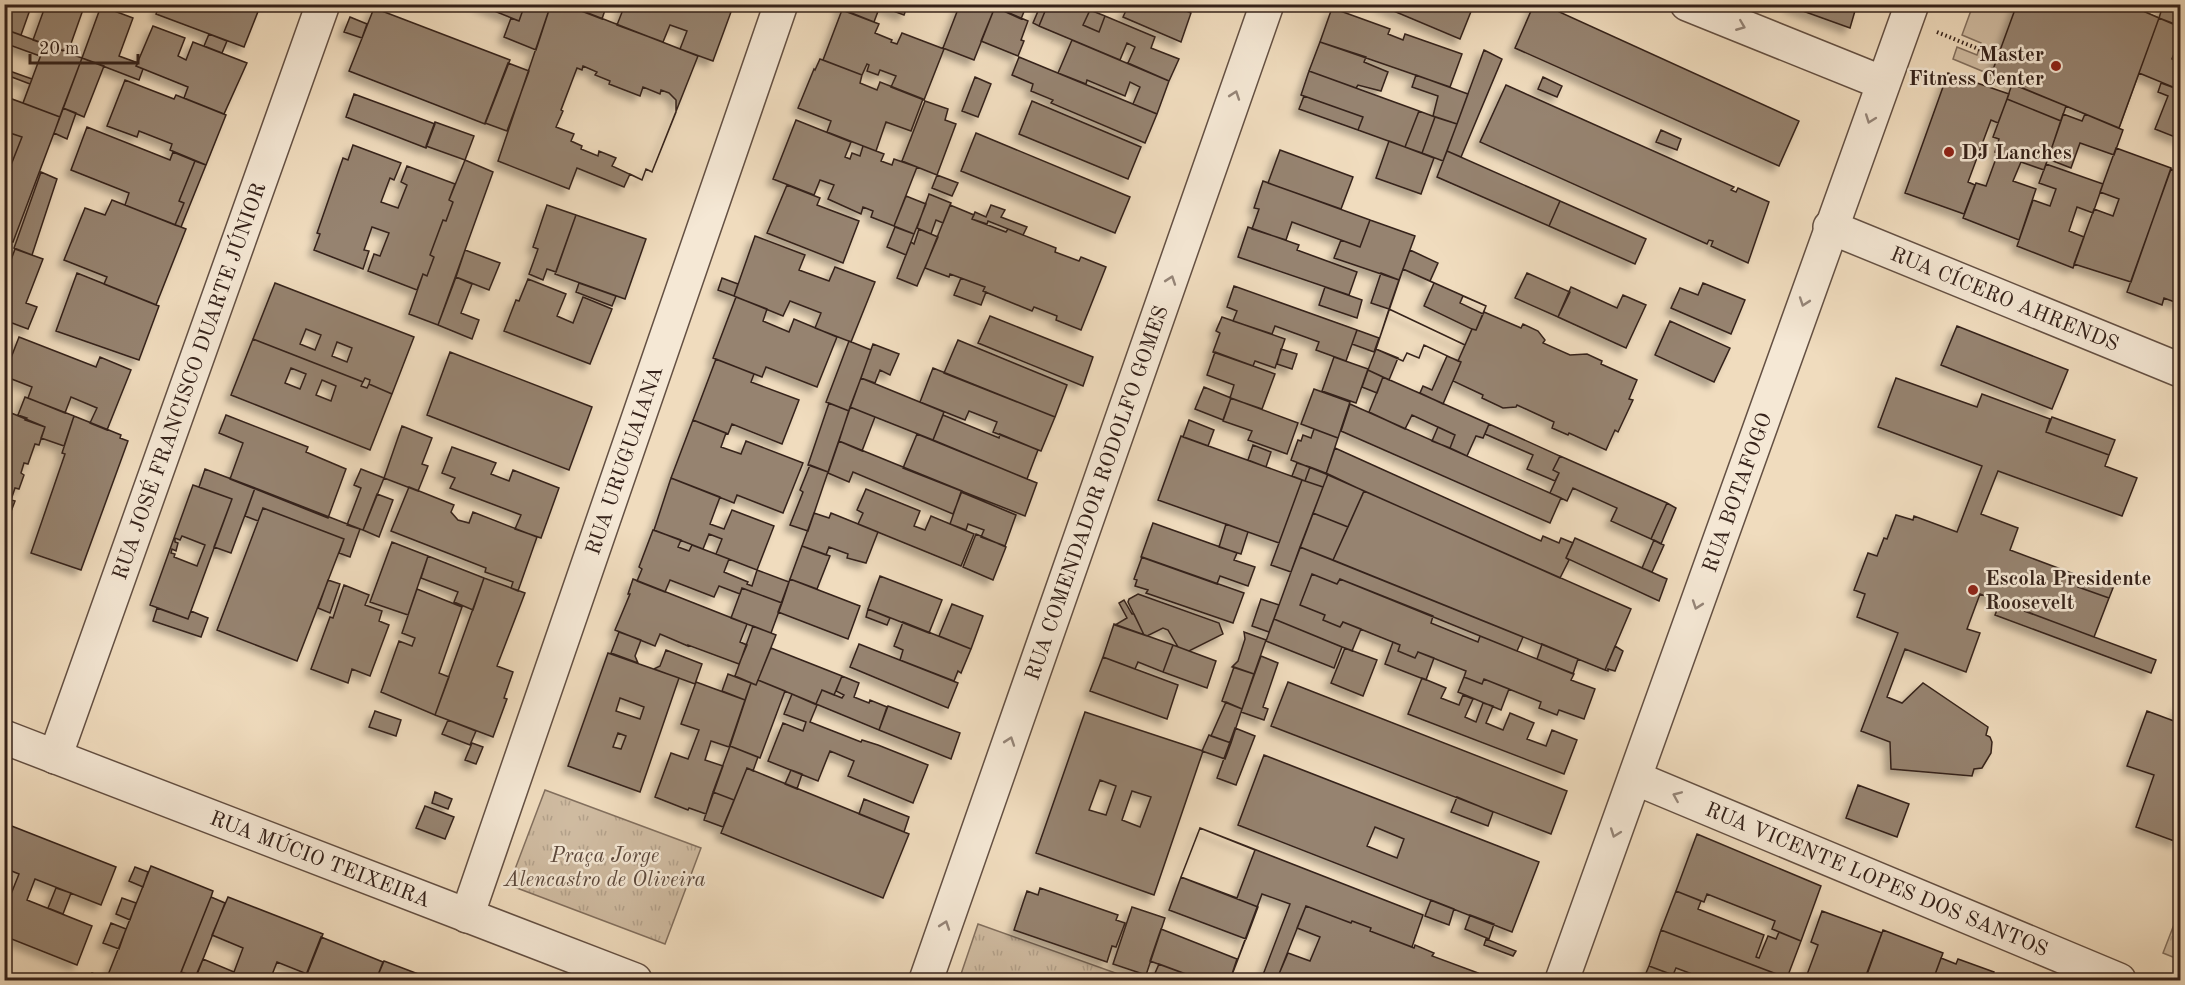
<svg xmlns="http://www.w3.org/2000/svg" width="2185" height="985" font-family="'Old Standard TT',serif">
<style>
.grass{fill:url(#grass-tufts);stroke:#826f5e;stroke-width:1.5}
.pitch{fill:#d0bca2;stroke:#826f5e;stroke-width:1.5}
.building{fill:#96836f;stroke:#35221a;stroke-width:1.5;fill-rule:evenodd;filter:url(#shadow)}
.lines{fill:none;stroke-linecap:round;stroke-linejoin:round}
.minor-casing{stroke:#645043;stroke-width:36}
.path{stroke:#35221a;stroke-width:4;stroke-dasharray:1.5 3;stroke-linecap:butt}
.minor{stroke:#f5e8d5;stroke-width:33}
.oneway{stroke:#958578}
.poi-dot{fill:#8f2418;stroke:#f5e8d5;stroke-width:2}
.labels{text-anchor:middle;stroke-width:5;stroke-linejoin:round;paint-order:stroke}
.poi-label{font-size:21px;font-weight:bold;fill:#35221a;stroke:#f5e8d5;text-anchor:start}
.street-label{font-size:21px;fill:#35221a;stroke:#f5e8d5}
.park-label{font-size:21px;font-style:italic;fill:#5c483c;stroke:#f5e8d5}
</style>
<defs>
<pattern id="grass-tufts" width="24" height="20" patternUnits="userSpaceOnUse" patternTransform="scale(1.5)"><rect width="24" height="20" fill="#d0bca2"/><path d="M3 7l-1-3M5 7V3M7 7l1-3M15 17l-1-3M17 17v-4M19 17l1-3" fill="none" stroke="#b3a18b"/></pattern>
<filter id="shadow"><feDropShadow dx="-5.5" dy="5.5" stdDeviation="3" flood-color="#0004"/></filter>
</defs>
<rect width="100%" height="100%" fill="#f0dcbe"/>
<filter id="stains"><feTurbulence type="fractalNoise" baseFrequency=".00333" numOctaves="4"/><feColorMatrix values="0 0 0 0 .2 0 0 0 0 .09 0 0 0 0 .02 0 0 0 .5 -.17"/></filter>
<radialGradient id="worn" r=".72"><stop offset=".6" stop-color="#630" stop-opacity="0"/><stop offset="1" stop-color="#630" stop-opacity=".3"/></radialGradient>
<path class="grass" d="M545,790L701,848L665,944L509,885Z
M2180,909V960L2163,953Z
M978,924L1135,980H959Z"/>
<path class="pitch" d="M1973,5H2127L2159,18L2119,128L1953,59L1957,47L1977,55L1981,43L1962,35Z"/>
<path class="building" d="M4,4H32L21,35L4,29Z
M46,4H85L68,52L33,40Z
M160,4H261L244,47L156,14Z
M477,4H525L519,21Z
M525,4H551L536,50L504,37L511,18L519,21Z
M551,4H565L698,56L652,172L646,169L642,180L630,174L624,187L577,168L569,189L498,161Z
M572,4H607L602,19L571,7Z
M617,4H714L731,12L713,61L680,49L687,31L670,25L663,42L617,25L624,7Z
M841,4H908L904,15L880,6L874,22L839,8Z
M960,4H975L993,12L974,60L943,48Z
M996,4H1027L1021,19L995,7Z
M1041,4H1048L1039,26L1033,23Z
M1048,4H1078L1090,10L1083,25L1099,32L1105,16L1155,37L1151,48L1179,59L1169,81L1128,63L1135,47L1127,43L1120,60L1039,26Z
M1129,4H1171L1191,13L1181,42L1123,17Z
M1377,4H1474L1460,39Z
M1534,4H1542L1799,121L1779,166L1515,48Z
M1790,4H1857L1850,28L1789,6Z
M2017,4H2127L2159,18L2119,128L1991,75Z
M2163,5L2180,12V26L2159,18Z
M101,6L133,18L119,56L138,63L136,66L143,69L139,80L82,58Z
M995,7L1028,21L1021,40L1024,41L1018,56L981,41Z
M374,8L510,60L485,124L349,71Z
M1332,8L1390,29L1388,34L1403,40L1405,34L1462,54L1450,87L1320,42Z
M842,10L879,24L875,33L892,40L891,42L897,44L902,33L944,49L924,100L891,87L896,76L880,70L878,75L867,71L869,65L867,64L862,75L823,60Z
M1090,10L1105,16L1099,32L1083,25Z
M350,17L367,24L362,38L344,32Z
M2159,18L2180,27V39L2172,59L2180,63V90L2139,73Z
M153,26L185,38L178,56L186,60L193,42L247,63L224,114L184,98L188,87L136,66Z
M4,29L45,44L40,56L4,43Z
M209,34L227,41L222,53L204,46Z
M1072,40L1169,81L1157,114L1133,104L1140,87L1130,82L1125,96L1087,80L1086,84L1058,73Z
M1320,42L1366,57L1364,62L1388,72L1381,91L1358,85L1356,88L1309,71Z
M45,44L82,58L60,117L23,103Z
M1484,50L1502,59L1461,157L1447,151Z
M1019,57L1157,114L1145,143L1051,103L1053,100L1031,91L1033,84L1012,75Z
M82,58L104,66L84,117L63,108Z
M820,59L862,75L860,83L877,90L880,82L923,99L911,131L886,122L876,151L827,132L831,121L798,108L814,69L815,70Z
M508,63L529,71L507,131L485,123Z
M583,66L597,72L595,75L610,81L609,84L640,96L643,87L660,94L661,90L669,93L676,100V112L652,172L646,169L642,180L612,166L616,158L599,151L598,156L581,149L582,146L571,141L574,134L556,127L563,111L561,110L577,68L582,70Z
M4,69L32,79L23,103L4,96Z
M1309,71L1419,111L1405,147L1358,130L1363,117L1301,95Z
M1948,73L2009,94L1998,123L1991,120L1968,182L1975,185L1964,214L1905,193Z
M1416,75L1468,94L1457,124L1433,116L1438,96L1412,87Z
M9,76L30,84L23,103L4,96Z
M975,77L991,84L978,117L962,111Z
M1543,77L1562,86L1557,97L1538,89Z
M125,80L174,99L176,95L226,115L206,165L170,150L172,144L139,131L137,137L107,126Z
M2161,83L2180,90V139L2155,129L2168,96L2158,92Z
M2012,84L2066,106L2061,121L2007,99Z
M1506,85L1734,187L1731,190L1736,192L1738,188L1769,202L1748,263L1711,246L1713,241L1709,240L1707,244L1480,142Z
M354,94L435,124L426,148L346,117Z
M4,96L60,117L13,242L4,239V175L9,170L22,137L4,131Z
M1304,96L1363,117L1358,130L1299,109Z
M2007,99L2061,121L2044,170L2021,162L2013,181L2036,189L2019,240L1963,218L1976,183L1986,186L1998,153L1995,152L1999,139L1993,137Z
M925,101L948,109L945,120L956,124L937,175L902,161Z
M1032,101L1141,147L1128,179L1019,134Z
M63,108L76,113L67,139L54,133Z
M1419,111L1435,117L1422,153L1405,147Z
M2063,114L2082,121L2085,114L2123,130L2114,155L2080,143L2071,168L2048,159Z
M1435,117L1457,124L1443,161L1422,153Z
M796,120L851,142L845,157L850,159L852,153L860,156L863,146L884,154L881,161L892,165L894,159L917,167L894,226L871,217L873,211L863,207L861,214L828,199L834,185L820,180L814,195L773,179Z
M435,122L474,136L465,160L426,146Z
M87,127L170,160L173,152L195,161L179,201L184,203L175,225L125,205L129,193L71,170Z
M1661,130L1681,139L1677,150L1656,142Z
M4,131L22,137L9,170L4,175Z
M976,133L1130,197L1115,233L961,171Z
M1389,141L1434,158L1421,194L1376,178Z
M353,145L401,163L394,180L390,178L381,202L398,208L407,185L401,182L407,166L455,184L449,200L453,202L446,221L443,220L430,255L434,257L427,276L423,274L417,290L368,271L374,254L380,256L389,233L372,227L364,250L369,251L363,269L314,250L320,234L317,233L343,158L348,160Z
M2116,148L2171,168L2131,282L2074,264L2094,209L2113,216L2119,199L2100,192Z
M1280,150L1353,177L1341,209L1268,183Z
M1447,151L1560,201L1549,226L1437,177Z
M465,160L493,172L438,325L409,314L423,274L427,276L434,257L430,255L443,220L446,221L453,202L449,200Z
M195,161L206,165L181,227L175,225L184,203L179,201Z
M2046,164L2103,184L2093,213L2077,207L2069,231L2084,237L2073,268L2017,246L2033,200L2050,206L2056,189L2039,183Z
M2171,169L2180,173V304L2164,298L2162,305L2127,292Z
M41,172L57,179L32,255L14,248Z
M937,175L958,183L952,196L932,188Z
M1263,181L1370,220L1360,247L1292,222L1286,240L1252,229L1259,209L1254,208Z
M787,185L820,198L817,205L859,221L843,263L767,233Z
M929,194L951,203L943,223L936,220L931,234L917,228Z
M906,196L926,204L914,234L894,226Z
M112,200L186,229L156,305L104,284L107,277L64,260L85,208L105,215Z
M1560,201L1646,239L1635,264L1549,226Z
M547,205L576,215L556,272L547,269L543,280L529,274L538,249L533,247Z
M950,205L974,215L972,219L1006,232L1008,229L1056,248L1055,252L1079,261L1081,257L1106,267L1081,330L1056,320L1057,316L1034,307L1032,311L983,291L985,287L950,274L949,277L925,268Z
M991,205L1005,210L1001,217L1027,227L1023,235L988,221L987,224L972,219L975,212L986,217Z
M576,215L646,239L625,299L555,274Z
M1370,220L1415,236L1399,280L1334,258L1341,240L1360,247Z
M895,227L914,234L906,255L887,247Z
M1248,227L1299,245L1297,250L1357,272L1349,295L1238,257Z
M919,229L938,237L917,286L897,278L911,242L914,244Z
M755,236L805,255L799,270L829,281L835,267L875,282L851,342L815,328L821,313L790,301L783,316L734,296Z
M15,249L43,259L26,303L37,307L28,329L4,320V279Z
M465,250L500,263L489,290L456,277Z
M1410,250L1438,263L1430,281L1403,269Z
M1403,269L1486,306L1476,330L1472,329L1458,361L1424,345L1419,358L1407,353L1403,361L1376,349Z
M1403,269L1434,283L1424,306L1472,329L1465,345L1389,309Z
M77,273L159,306L139,360L56,331Z
M1381,273L1399,280L1389,309L1371,303Z
M1527,273L1570,292L1558,317L1515,298Z
M456,277L472,284L461,313L479,320L472,339L438,325Z
M722,278L738,284L734,296L718,290Z
M961,278L985,287L983,291L986,292L981,305L954,295Z
M528,279L566,294L557,316L573,323L583,297L612,309L590,364L504,331L516,300L519,301Z
M275,283L414,337L392,394L369,384L370,380L365,378L363,382L253,339ZM306,329L321,335L315,350L300,344ZM337,342L352,348L347,362L332,356Z
M579,283L616,296L612,306L576,292Z
M1703,283L1745,300L1731,334L1671,308L1680,288L1698,295Z
M1234,286L1357,330L1346,361L1316,350L1319,342L1275,326L1272,334L1233,321L1237,311L1227,307Z
M1325,287L1362,300L1357,318L1319,305Z
M1571,287L1617,308L1623,295L1646,305L1626,348L1558,317Z
M1463,296L1486,306L1483,314L1460,303Z
M736,297L767,309L763,321L789,332L794,319L837,337L817,387L766,367L762,377L713,358Z
M1389,309L1465,345L1458,361L1424,345L1419,358L1407,353L1403,361L1376,349Z
M1484,312L1521,328L1523,324L1538,331L1545,340L1543,343L1570,355L1587,354L1602,361L1601,364L1637,380L1629,399L1633,400L1618,432L1615,430L1606,450L1569,433L1568,435L1552,428L1554,422L1517,405L1516,407L1503,408L1482,398L1483,395L1453,381L1461,362L1458,361L1472,329L1476,330Z
M990,316L1093,357L1083,386L978,343Z
M1222,317L1285,339L1275,368L1255,361L1253,366L1213,352L1220,333L1216,331Z
M4,320L11,322L5,338H4Z
M1670,321L1730,348L1714,382L1655,355Z
M1957,326L2068,370L2052,409L1941,365Z
M1357,330L1379,338L1374,352L1352,344Z
M19,337L96,367L100,357L131,370L107,430L90,423L97,408L71,397L65,413L28,398L32,387L4,376Z
M253,339L363,382L361,386L367,388L369,384L392,394L370,450L231,395ZM291,368L306,374L300,389L285,383ZM322,380L336,386L331,401L316,395Z
M958,340L1067,385L1055,417L944,373Z
M849,341L871,350L849,411L826,402Z
M873,344L899,354L890,375L880,370L875,383L861,378Z
M1281,349L1297,354L1292,369L1277,364Z
M1376,349L1398,358L1389,380L1368,370Z
M450,352L592,407L569,470L427,415Z
M1215,352L1275,374L1262,409L1230,398L1234,385L1207,375Z
M1447,356L1461,362L1443,404L1420,393L1423,386L1432,390Z
M1334,357L1368,369L1356,403L1322,391Z
M716,359L754,374L751,382L799,400L782,444L732,424L728,434L693,420Z
M933,368L1055,417L1041,451L993,432L997,422L969,411L965,420L920,402Z
M1368,370L1383,377L1377,393L1362,387Z
M1383,377L1489,424L1483,438L1476,436L1467,456L1450,448L1455,435L1412,415L1405,429L1369,412Z
M861,378L944,412L933,440L850,407Z
M1896,378L1977,407L1982,394L2050,419L2046,432L2109,455L2105,466L2137,478L2122,516L1998,471L1981,514L2018,528L2010,550L2082,577L2078,587L2109,598L2094,637L1980,594L1967,629L1980,633L1966,672L1905,649L1887,697L1902,703L1923,683L1988,727L1986,735L1990,737L1992,742L1991,753L1982,768L1974,769L1972,776L1891,769L1890,742L1861,731L1898,633L1857,617L1865,594L1854,590L1868,553L1877,556L1884,538L1887,539L1896,515L1913,520L1914,516L1957,532L1982,466L1878,427Z
M1204,387L1231,398L1223,420L1195,409Z
M1314,389L1350,402L1338,438L1301,424Z
M25,397L74,416L64,446L41,438L45,427L25,420L27,418L18,415Z
M1231,398L1298,423L1287,454L1248,440L1252,431L1223,421Z
M829,403L849,411L828,472L808,465Z
M1350,404L1561,498L1550,523L1341,431Z
M850,407L875,417L862,451L839,441Z
M4,410L45,427L39,445L35,444L28,464L24,463L21,473L24,475L19,489L15,488L11,500L15,501L7,522L11,523L5,539Z
M226,415L308,447L306,452L346,469L328,518L230,479L243,443L219,433Z
M943,415L999,438L1000,434L1038,450L1027,479L933,440Z
M74,416L121,435L120,438L128,441L81,570L31,553L65,454L62,453Z
M2052,417L2115,440L2109,455L2046,432Z
M693,420L726,433L721,447L741,454L746,441L803,463L783,513L737,495L734,503L671,478Z
M1189,420L1214,430L1208,446L1183,437Z
M1489,424L1560,456L1553,470L1559,473L1555,481L1527,469L1533,455L1485,434Z
M402,426L432,438L422,464L428,466L418,491L384,478Z
M1438,427L1455,435L1450,448L1432,441Z
M1314,429L1338,438L1326,474L1291,460L1298,440L1301,441L1303,435L1311,438Z
M917,434L1037,483L1025,516L903,468Z
M1181,436L1302,480L1279,543L1158,500Z
M839,441L962,491L953,514L853,472L849,482L828,473Z
M1253,445L1271,452L1266,467L1248,460Z
M452,447L496,463L491,474L509,481L513,470L559,488L541,538L515,529L521,515L450,488L455,478L442,473Z
M1335,448L1541,541L1543,536L1559,543L1561,538L1573,543L1566,558L1569,560L1560,578L1326,474Z
M1560,456L1667,503L1651,539L1611,521L1617,508L1573,488L1567,501L1550,493L1559,473L1553,470Z
M1297,463L1310,467L1305,481L1292,476Z
M810,465L828,472L808,531L790,525L803,492L800,490Z
M1310,467L1328,474L1323,487L1305,481Z
M205,469L255,488L231,553L214,547L232,499L199,487Z
M361,469L384,478L363,530L347,525L361,488L354,485Z
M1328,474L1364,491L1348,527L1313,513Z
M671,478L720,497L710,524L724,529L732,510L774,526L757,570L716,554L722,539L709,534L703,549L654,530Z
M1302,480L1323,487L1291,572L1271,565Z
M193,485L232,499L188,619L150,605Z
M409,487L454,505L451,512L458,520L469,523L473,512L537,537L518,591L511,588L513,582L485,572L486,568L391,531Z
M255,488L360,529L350,557L339,553L344,539L263,508L258,521L245,516Z
M866,489L920,511L914,526L925,530L931,516L974,534L961,566L858,524L863,513L857,510Z
M1364,491L1631,609L1605,670L1333,560Z
M961,492L1016,515L1005,546L981,537L984,530L968,524L966,530L950,524Z
M377,494L393,500L379,537L363,530Z
M1667,503L1676,508L1661,544L1651,539Z
M263,508L344,539L297,661L217,630Z
M814,513L829,518L831,513L878,532L866,563L847,558L848,554L829,547L826,555L802,546Z
M1313,513L1348,527L1333,560L1300,547Z
M1153,523L1237,553L1234,560L1255,567L1248,586L1220,576L1217,584L1141,557Z
M1226,524L1248,532L1241,554L1219,547Z
M653,530L681,540L678,547L689,551L692,545L729,559L724,572L748,582L747,584L752,586L757,570L789,582L782,603L742,588L740,594L719,586L714,597L670,580L665,592L637,581L642,569L639,567Z
M976,534L1006,547L993,580L963,567Z
M182,536L205,545L197,566L174,557L175,554L171,553L172,549L176,551L178,543L175,542V538L180,540Z
M1575,538L1667,579L1659,601L1566,558Z
M1654,540L1664,545L1652,572L1642,568Z
M392,542L428,556L408,615L370,602Z
M802,546L830,556L817,589L790,579Z
M1300,547L1523,637L1517,651L1340,579L1337,584L1312,574L1300,605L1325,615L1323,620L1340,627L1343,622L1361,629L1352,651L1274,619Z
M428,556L484,578L473,610L454,602L458,592L421,578Z
M1142,557L1244,593L1233,623L1146,593L1148,590L1135,586L1137,580L1134,579Z
M1312,574L1337,584L1340,579L1433,616L1431,623L1478,642L1480,636L1574,674L1571,680L1595,689L1584,719L1559,710L1557,715L1539,708L1541,702L1484,679L1482,684L1464,677L1466,671L1418,652L1415,658L1398,651L1400,645L1343,622L1340,627L1323,620L1325,615L1300,605Z
M880,576L942,600L929,633L868,609Z
M2082,577L2113,588L2109,598L2078,587Z
M484,578L525,593L497,666L513,672L504,698L507,699L493,737L435,715Z
M633,579L747,624L740,642L747,645L739,664L688,645V646L660,634L655,646L615,630L630,594H628Z
M790,579L860,606L848,639L778,612Z
M328,580L340,584L330,613L318,608Z
M344,585L369,595L365,605L382,611L379,621L389,625L370,676L352,669L348,683L311,669L330,617L333,618Z
M742,588L782,603L771,633L731,618Z
M417,589L462,607L439,673L449,677L435,715L381,692L399,641L412,646L415,638L402,633Z
M1138,594L1219,623L1223,634L1189,651L1178,647L1168,630L1163,628L1147,636L1144,635L1128,602L1129,599Z
M1261,599L1279,605L1269,632L1252,626Z
M1124,600L1132,614H1134L1144,635L1115,625L1127,618L1119,603Z
M2000,602L2156,660L2151,673L1995,615Z
M952,604L983,616L971,649L939,636Z
M157,608L188,619L191,611L208,618L201,637L153,621Z
M868,609L890,618L887,625L866,617Z
M1274,619L1342,647L1334,668L1266,641Z
M903,622L971,649L961,673L958,671L954,681L900,660L903,650L894,646Z
M1114,624L1173,645L1163,672L1138,662L1135,669L1103,657Z
M753,626L776,635L756,685L735,676Z
M619,632L641,640L635,656L638,663L611,653Z
M1244,632L1266,640L1254,674L1232,667L1238,661L1245,639Z
M1393,642L1400,645L1398,651L1415,658L1418,652L1434,658L1426,680L1385,664Z
M859,644L958,683L948,708L850,667Z
M1542,644L1578,659L1573,674L1537,659Z
M1173,645L1216,661L1207,688L1163,672Z
M1615,646L1623,651L1615,671L1608,669V671L1605,670Z
M771,648L842,676L834,695L822,690L816,704L758,680Z
M1345,648L1377,660L1363,696L1331,683Z
M666,650L702,664L695,684L654,669L660,666Z
M608,653L679,678L640,792L568,766ZM620,698L644,707L640,719L616,711ZM618,733L626,736L621,749L613,747Z
M1261,656L1278,663L1263,707L1268,709L1264,720L1241,712Z
M1103,657L1178,685L1167,719L1090,691Z
M1234,667L1254,674L1242,709L1222,701Z
M728,674L751,683L745,700L722,691Z
M842,676L859,683L854,697L869,703L870,700L887,707L879,730L816,704L822,690L842,698L844,695L836,691Z
M1464,677L1482,684L1484,679L1509,689L1501,710L1458,692Z
M1422,678L1446,688L1441,698L1459,705L1463,695L1473,699L1465,717L1476,722L1483,703L1493,706L1486,723L1503,730L1510,713L1534,723L1527,739L1546,746L1552,730L1577,740L1564,774L1408,714Z
M758,680L785,691L760,758L730,746L751,683L756,685Z
M696,682L745,700L729,747L711,741L705,760L723,766L706,814L689,808L688,810L655,797L671,753L688,759L699,730L681,724Z
M1288,682L1567,791L1551,834L1271,726Z
M792,694L817,705L810,722L861,742L862,740L878,745L928,765L913,803L848,776L854,761L830,751L818,781L768,761L783,723L803,731L806,722L784,714Z
M1226,702L1242,709L1231,743L1211,736Z
M2180,704V831L2177,842L2136,827L2154,775L2127,766L2147,711L2174,721Z
M888,706L960,733L951,759L879,730Z
M375,711L401,720L396,736L369,727Z
M1085,712L1203,751L1154,895L1036,853ZM1100,780L1116,786L1106,815L1089,810ZM1132,791L1151,797L1140,827L1122,820Z
M448,720L476,731L470,745L442,734Z
M1235,728L1255,736L1236,785L1217,778Z
M1209,735L1231,743L1225,759L1202,751Z
M472,743L483,747L476,764L465,760Z
M730,746L758,757L753,771L747,768L734,800L713,792Z
M1264,755L1539,862L1512,932L1238,825ZM1375,827L1404,839L1397,858L1367,846Z
M747,768L909,834L883,898L721,833Z
M791,770L802,774L797,789L785,784Z
M1858,785L1909,804L1897,837L1846,818Z
M435,792L452,799L448,809L432,803Z
M713,792L734,800L723,827L704,820Z
M1457,797L1493,812L1488,826L1451,812Z
M864,799L909,817L904,832L859,814Z
M425,806L454,817L445,839L416,828Z
M4,823L116,867L101,905L35,879L27,900L92,926L77,965L4,936V892L11,894L19,874L4,868Z
M1200,828L1423,915L1412,947L1370,931L1371,928L1352,921L1351,923L1306,906L1279,974L1295,980H1230L1258,907L1181,877Z
M1200,828L1255,850L1237,898L1181,877Z
M1697,834L1821,886L1801,941L1772,929L1775,921L1707,894L1704,902L1676,891Z
M151,866L213,891L211,897L178,980H106Z
M135,867L148,872L143,887L129,881Z
M1181,877L1258,907L1246,939L1169,910Z
M56,888L71,893L63,914L48,908Z
M1040,888L1118,915L1116,920L1125,923L1116,947L1112,946L1107,962L1014,930L1027,891L1038,895Z
M1676,891L1701,901L1698,909L1764,935L1756,957L1759,958L1768,936L1776,939L1779,932L1801,941L1787,978L1661,930Z
M1262,894L1290,904L1261,980H1230Z
M211,897L225,903L196,977L181,972Z
M228,897L323,934L307,974L277,962L270,980H194L203,959L234,972L243,948L212,935Z
M122,898L136,903L130,920L116,914Z
M1431,900L1454,909L1449,925L1425,916Z
M1306,906L1351,923L1352,921L1371,928L1370,931L1414,948L1415,945L1434,953L1432,956L1478,973L1475,980H1295L1279,974L1288,953L1310,961L1320,937L1297,928Z
M1132,907L1165,918L1146,975L1113,964Z
M1822,911L1882,933L1865,980H1805L1818,945L1811,942Z
M1470,915L1494,924L1489,939L1465,929Z
M111,923L126,929L119,949L103,943Z
M1161,929L1237,959L1230,980H1202L1150,961Z
M1661,930L1787,978L1786,980H1751L1753,975L1750,974L1747,980H1708L1676,968L1673,975L1649,966Z
M1883,930L1943,953L1933,980H1871L1865,978Z
M321,937L383,962L376,980H304Z
M1486,939L1516,951L1513,956L1484,945Z
M1941,958L1956,964L1958,959L1994,972L1991,980H1993H1933Z
M384,961L434,980H376Z
M1159,964L1202,980H1152Z
M1649,966L1673,975L1671,980H1643Z
M92,973L107,979L106,980H89Z"/>
<g class="lines">
<g class="minor-casing">
<g id="minor">
<path d="M1687,4L1883,83"/>
<path id="s1" d="M1830,227L2180,370"/>
<path id="s2" d="M4,737L635,980"/>
<path id="s3" d="M55,757L323,4"/>
<path id="s4" d="M1635,778L2119,980"/>
<path id="s5" d="M467,916L781,4"/>
<path id="s6" d="M926,980L1267,4"/>
<path id="s7" d="M1562,980L1912,4"/>
</g>
</g>
<path class="path" d="M1937,32L1998,57"/>
<use href="#minor" class="minor"/>
</g>
<defs><path id="oneway-chevron" d="M-2-3.5L2.5 0L-2 3.5" fill="none" stroke-width="1.6" stroke-linecap="round" stroke-linejoin="round" transform="scale(1.5)"/></defs>
<g class="oneway">
<use href="#oneway-chevron" transform="translate(1741 26) rotate(22)"/>
<use href="#oneway-chevron" transform="translate(1235 95) rotate(-71)"/>
<use href="#oneway-chevron" transform="translate(1870 119) rotate(110)"/>
<use href="#oneway-chevron" transform="translate(1171 280) rotate(-71)"/>
<use href="#oneway-chevron" transform="translate(1804 302) rotate(109)"/>
<use href="#oneway-chevron" transform="translate(1697 605) rotate(109)"/>
<use href="#oneway-chevron" transform="translate(1010 741) rotate(-71)"/>
<use href="#oneway-chevron" transform="translate(1677 796) rotate(-157)"/>
<use href="#oneway-chevron" transform="translate(1615 833) rotate(110)"/>
<use href="#oneway-chevron" transform="translate(945 925) rotate(-71)"/>
</g>
<g class="poi-dot">
<circle cx="2056" cy="66" r="6"/>
<circle cx="1949" cy="152" r="6"/>
<circle cx="1973" cy="590" r="6"/>
</g>
<g class="labels">
<g class="poi-label">
<text x="2044" y="61" text-anchor="end">Master<tspan x="2044" dy="24">Fitness Center</tspan></text>
<text x="1961" y="159">DJ Lanches</text>
<text x="1985" y="585">Escola Presidente<tspan x="1985" dy="24">Roosevelt</tspan></text>
</g>
<g class="street-label">
<text dy="7" stroke="none"><textPath href="#s1" startOffset="189">RUA CÍCERO AHRENDS</textPath></text>
<text dy="7" stroke="none"><textPath href="#s3" startOffset="399">RUA JOSÉ FRANCISCO DUARTE JÚNIOR</textPath></text>
<text dy="7" stroke="none"><textPath href="#s5" startOffset="482">RUA URUGUAIANA</textPath></text>
<text dy="7" stroke="none"><textPath href="#s6" startOffset="516">RUA COMENDADOR RODOLFO GOMES</textPath></text>
<text dy="7" stroke="none"><textPath href="#s7" startOffset="518">RUA BOTAFOGO</textPath></text>
<text dy="7" stroke="none"><textPath href="#s2" startOffset="339">RUA MÚCIO TEIXEIRA</textPath></text>
<text dy="7" stroke="none"><textPath href="#s4" startOffset="262">RUA VICENTE LOPES DOS SANTOS</textPath></text>
</g>
<g class="park-label">
<text x="605" y="862">Praça Jorge<tspan x="605" dy="24">Alencastro de Oliveira</tspan></text>
</g>
</g>
<rect width="2185" height="985" fill="none" stroke="#f0dcbe" stroke-width="24"/>
<rect x="6" y="6" width="2173" height="973" fill="none" stroke="#35221a" stroke-width="3"/>
<rect x="12" y="12" width="2161" height="961" fill="none" stroke="#35221a" stroke-width="1.5"/>
<path d="M30 54v9h108v-9" fill="none" stroke="#35221a" stroke-width="3"/>
<text x="39" y="54" font-size="18" fill="#35221a" stroke="#f5e8d5" stroke-width="4.5" paint-order="stroke">20 m</text>
<rect width="100%" height="100%" filter="url(#stains)"/>
<rect width="100%" height="100%" fill="url(#worn)"/>
</svg>
